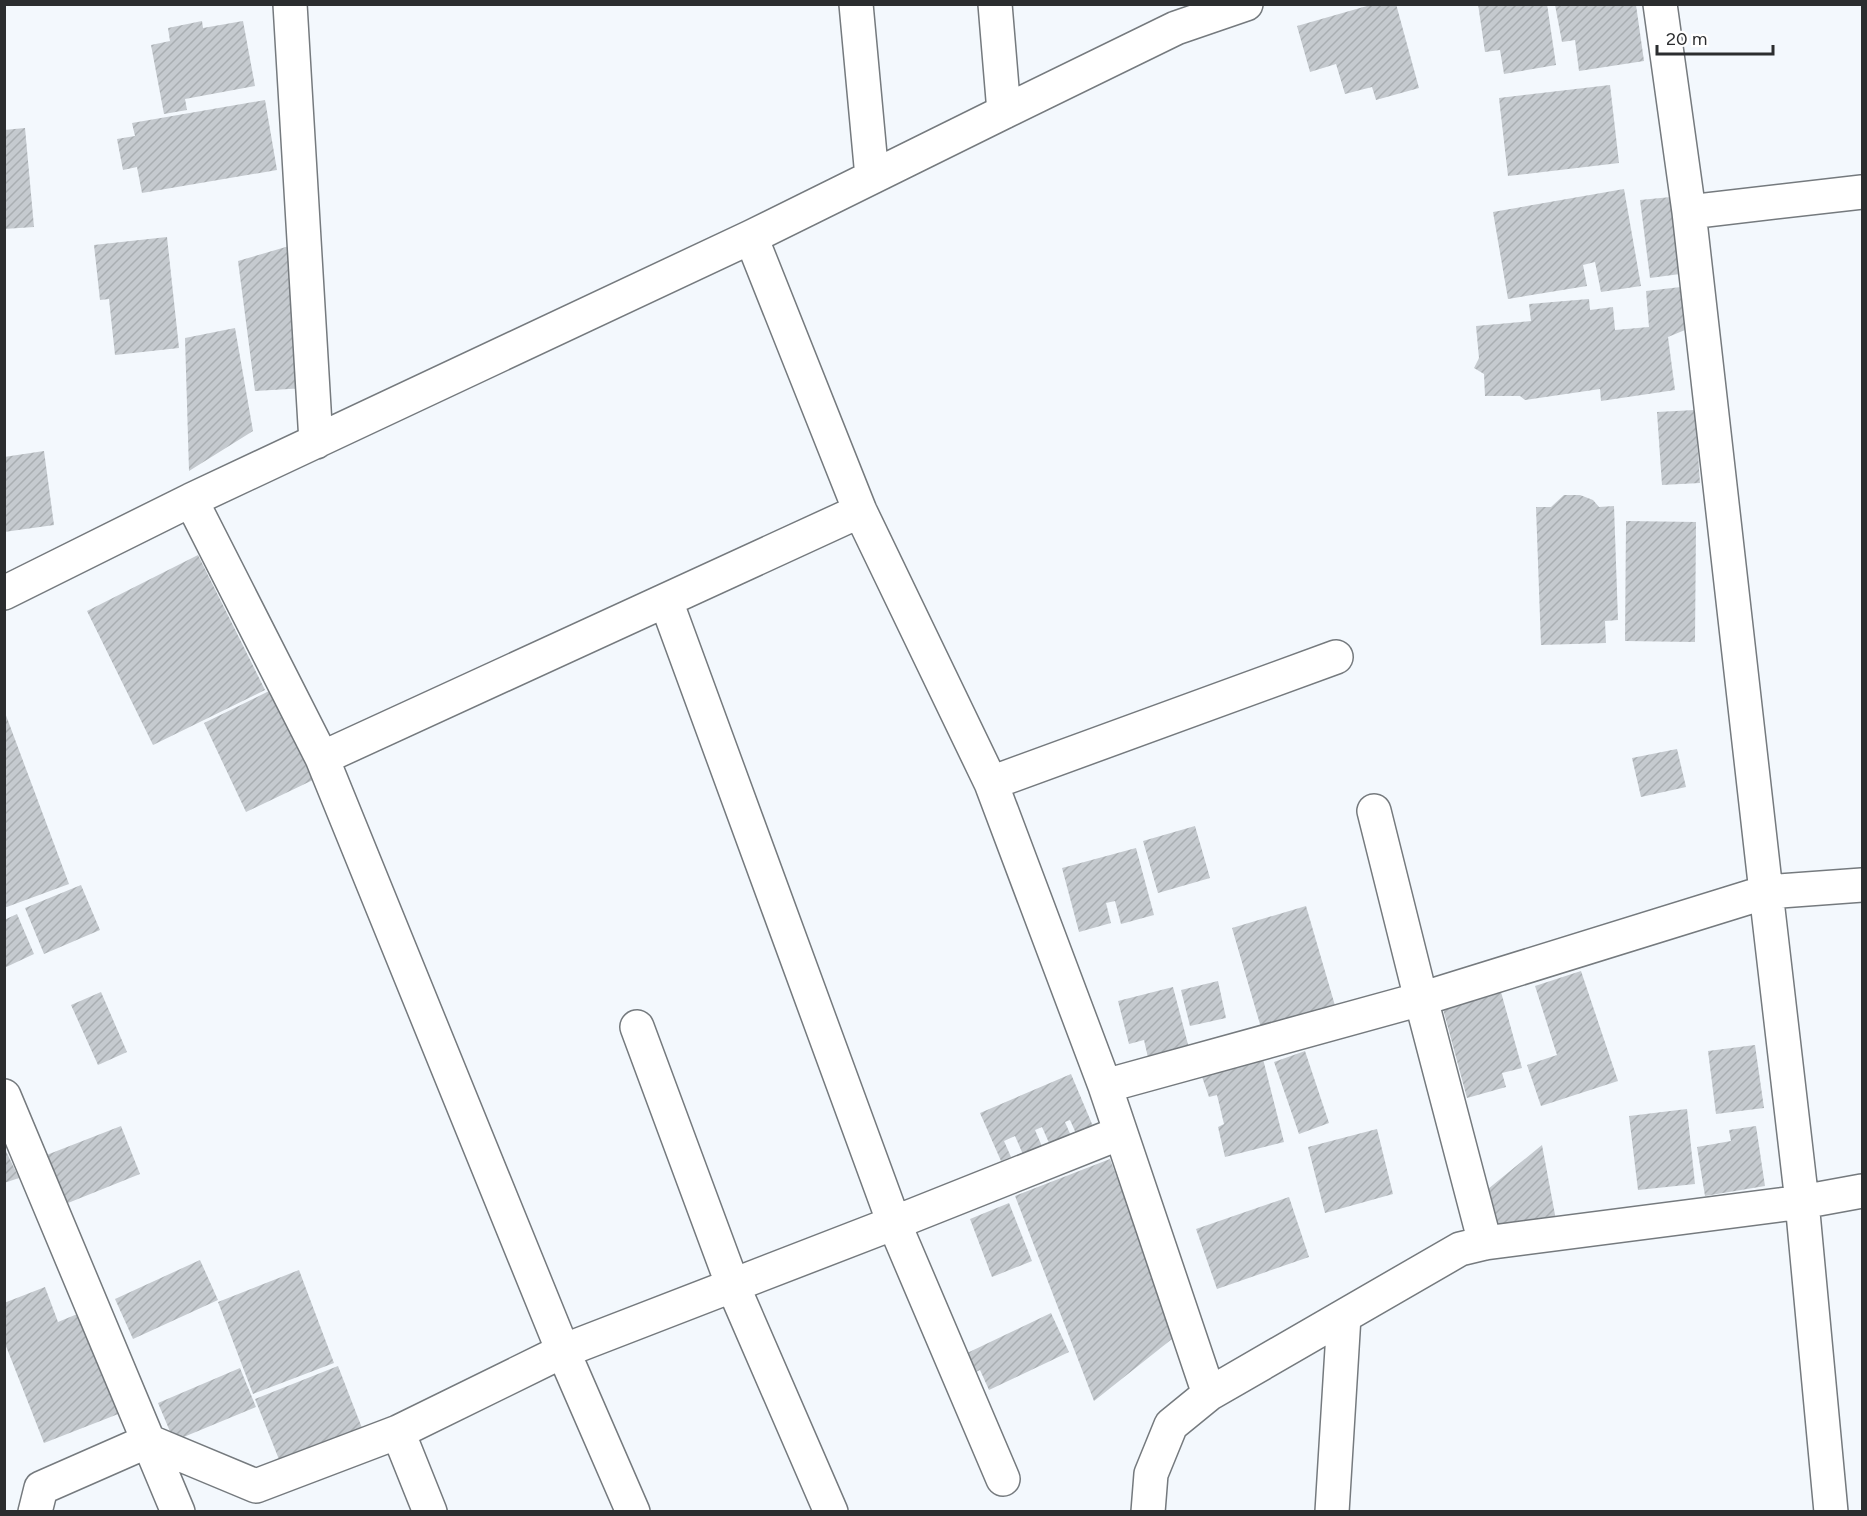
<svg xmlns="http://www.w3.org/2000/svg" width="1867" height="1516" font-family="Figtree,sans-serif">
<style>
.building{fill:url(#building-hatch)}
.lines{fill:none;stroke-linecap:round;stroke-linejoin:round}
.minor-casing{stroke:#757a7e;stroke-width:36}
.minor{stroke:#fff;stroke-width:33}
</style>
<defs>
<pattern id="building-hatch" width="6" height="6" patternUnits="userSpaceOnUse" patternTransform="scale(1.5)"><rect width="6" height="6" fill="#c5cacf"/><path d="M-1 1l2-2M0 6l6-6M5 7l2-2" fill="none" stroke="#a9aeb2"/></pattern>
</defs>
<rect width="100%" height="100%" fill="#f3f8fd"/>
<path class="building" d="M1374,4H1396L1419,88L1376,100L1372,87L1345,94L1336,64L1310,72L1297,26Z
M1478,4H1547L1556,65L1504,74L1500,50L1485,52Z
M1555,5H1636L1644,61L1579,71L1575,40L1562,42Z
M202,21L203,28L243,21L255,86L185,99L187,110L164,114L151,45L170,41L168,28Z
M1610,85L1619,163L1508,176L1499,98Z
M265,100L277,170L142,193L137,167L123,170L117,139L135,136L132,123Z
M25,128L34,227L4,229V130Z
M1624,189L1641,286L1601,292L1595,262L1583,265L1587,286L1508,299L1493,212Z
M1671,197L1680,274L1650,278L1640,200Z
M167,237L179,348L115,355L109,299L100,300L94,245Z
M296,244L306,388L255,391L238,261Z
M1681,287L1685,330L1668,337L1675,390L1601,401L1600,389L1525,400L1520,396H1485L1484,374L1474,368L1479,358L1476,326L1531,321L1529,304L1589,299L1590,310L1613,307L1615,330L1649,327L1646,291Z
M235,328L253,431L189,471L185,338Z
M1695,410L1700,483L1662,485L1657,412Z
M44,451L54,525L4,532V457Z
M1564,495H1580L1593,500L1599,507L1614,506L1618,620L1605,621L1606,643L1541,645L1536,507H1551Z
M1626,521L1696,522L1695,642L1625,641Z
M198,555L265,690L153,745L87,611Z
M269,691L313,780L246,812L204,723Z
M4,710L69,884L4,908Z
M1677,749L1686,787L1641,797L1632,758Z
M1195,826L1210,878L1158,893L1143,841Z
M1136,848L1154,915L1121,924L1115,901L1106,903L1111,923L1079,932L1062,868Z
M81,885L100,930L44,954L25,908Z
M1306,906L1336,1009L1262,1031L1232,928Z
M17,914L34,954L4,968V920Z
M1581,971L1618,1081L1541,1106L1527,1065L1557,1055L1535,986Z
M1218,981L1226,1018L1190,1026L1181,990Z
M1173,987L1190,1052L1149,1062L1144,1040L1129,1044L1118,1001Z
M101,992L127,1052L98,1065L71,1005Z
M1501,992L1522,1068L1502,1073L1506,1087L1467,1098L1443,1009Z
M1755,1045L1764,1108L1716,1114L1708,1051Z
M1305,1051L1329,1123L1299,1134L1274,1062Z
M1262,1055L1284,1142L1225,1157L1218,1127L1224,1124L1217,1095L1209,1097L1200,1071Z
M1071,1074L1095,1131L1078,1138L1070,1120L1065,1122L1074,1143L1053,1152L1042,1127L1035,1130L1044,1151L1025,1159L1015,1136L1004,1141L1011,1157L1001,1161L980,1113Z
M1687,1109L1695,1184L1638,1190L1629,1116Z
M121,1126L140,1174L63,1205L44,1156Z
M1756,1126L1765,1186L1705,1196L1697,1147L1731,1141L1729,1130Z
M1377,1129L1393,1194L1325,1213L1308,1147Z
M1542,1145L1556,1220L1495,1231L1488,1189Z
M4,1147L19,1178L4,1183Z
M1110,1159L1177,1335L1094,1401L1015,1196Z
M1289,1197L1309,1257L1217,1289L1196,1229Z
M1009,1203L1032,1261L992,1277L970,1219Z
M200,1260L218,1300L133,1339L115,1299Z
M299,1270L334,1363L253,1394L218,1302Z
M45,1287L58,1322L87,1310L126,1411L44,1443L4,1341V1303Z
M1051,1313L1069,1352L989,1390L980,1370L972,1374L963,1355Z
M338,1366L362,1428L348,1433L343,1437L280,1462L255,1399Z
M240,1368L256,1407L174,1441L158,1403Z"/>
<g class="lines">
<g class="minor-casing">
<path id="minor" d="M290,4L316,442
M856,4L872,177
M995,4L1004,112
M1660,4L1689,212L1766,892L1862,885
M1689,212L1862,192
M751,237L860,511L991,783L1105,1086L1209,1394
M191,500L322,758L563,1351L633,1512
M4,593L191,500L751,237L1004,112L1176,28L1246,4
M666,601L894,1223L1003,1479
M322,758L860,511
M991,783L1336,657
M1374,811L1421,999L1485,1243
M637,1027L733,1286L831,1512
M1105,1086L1421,999L1766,892L1802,1202L1831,1512
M4,1096L178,1512
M398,1432L430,1512
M35,1512L41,1488L148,1441L256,1486L398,1432L563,1351L894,1223L1120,1133
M1148,1512L1151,1474L1171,1425L1209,1394L1460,1249L1485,1243L1802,1202L1862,1191
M1332,1512L1344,1316"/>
</g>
<use href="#minor" class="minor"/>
</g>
<rect width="1867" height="1516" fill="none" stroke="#2b2d2f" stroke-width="12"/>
<path d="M1657 45v9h116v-9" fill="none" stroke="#2b2d2f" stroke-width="3"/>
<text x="1666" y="45" font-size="18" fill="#2b2d2f" stroke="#ffffff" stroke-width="4.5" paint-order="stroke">20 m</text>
</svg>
